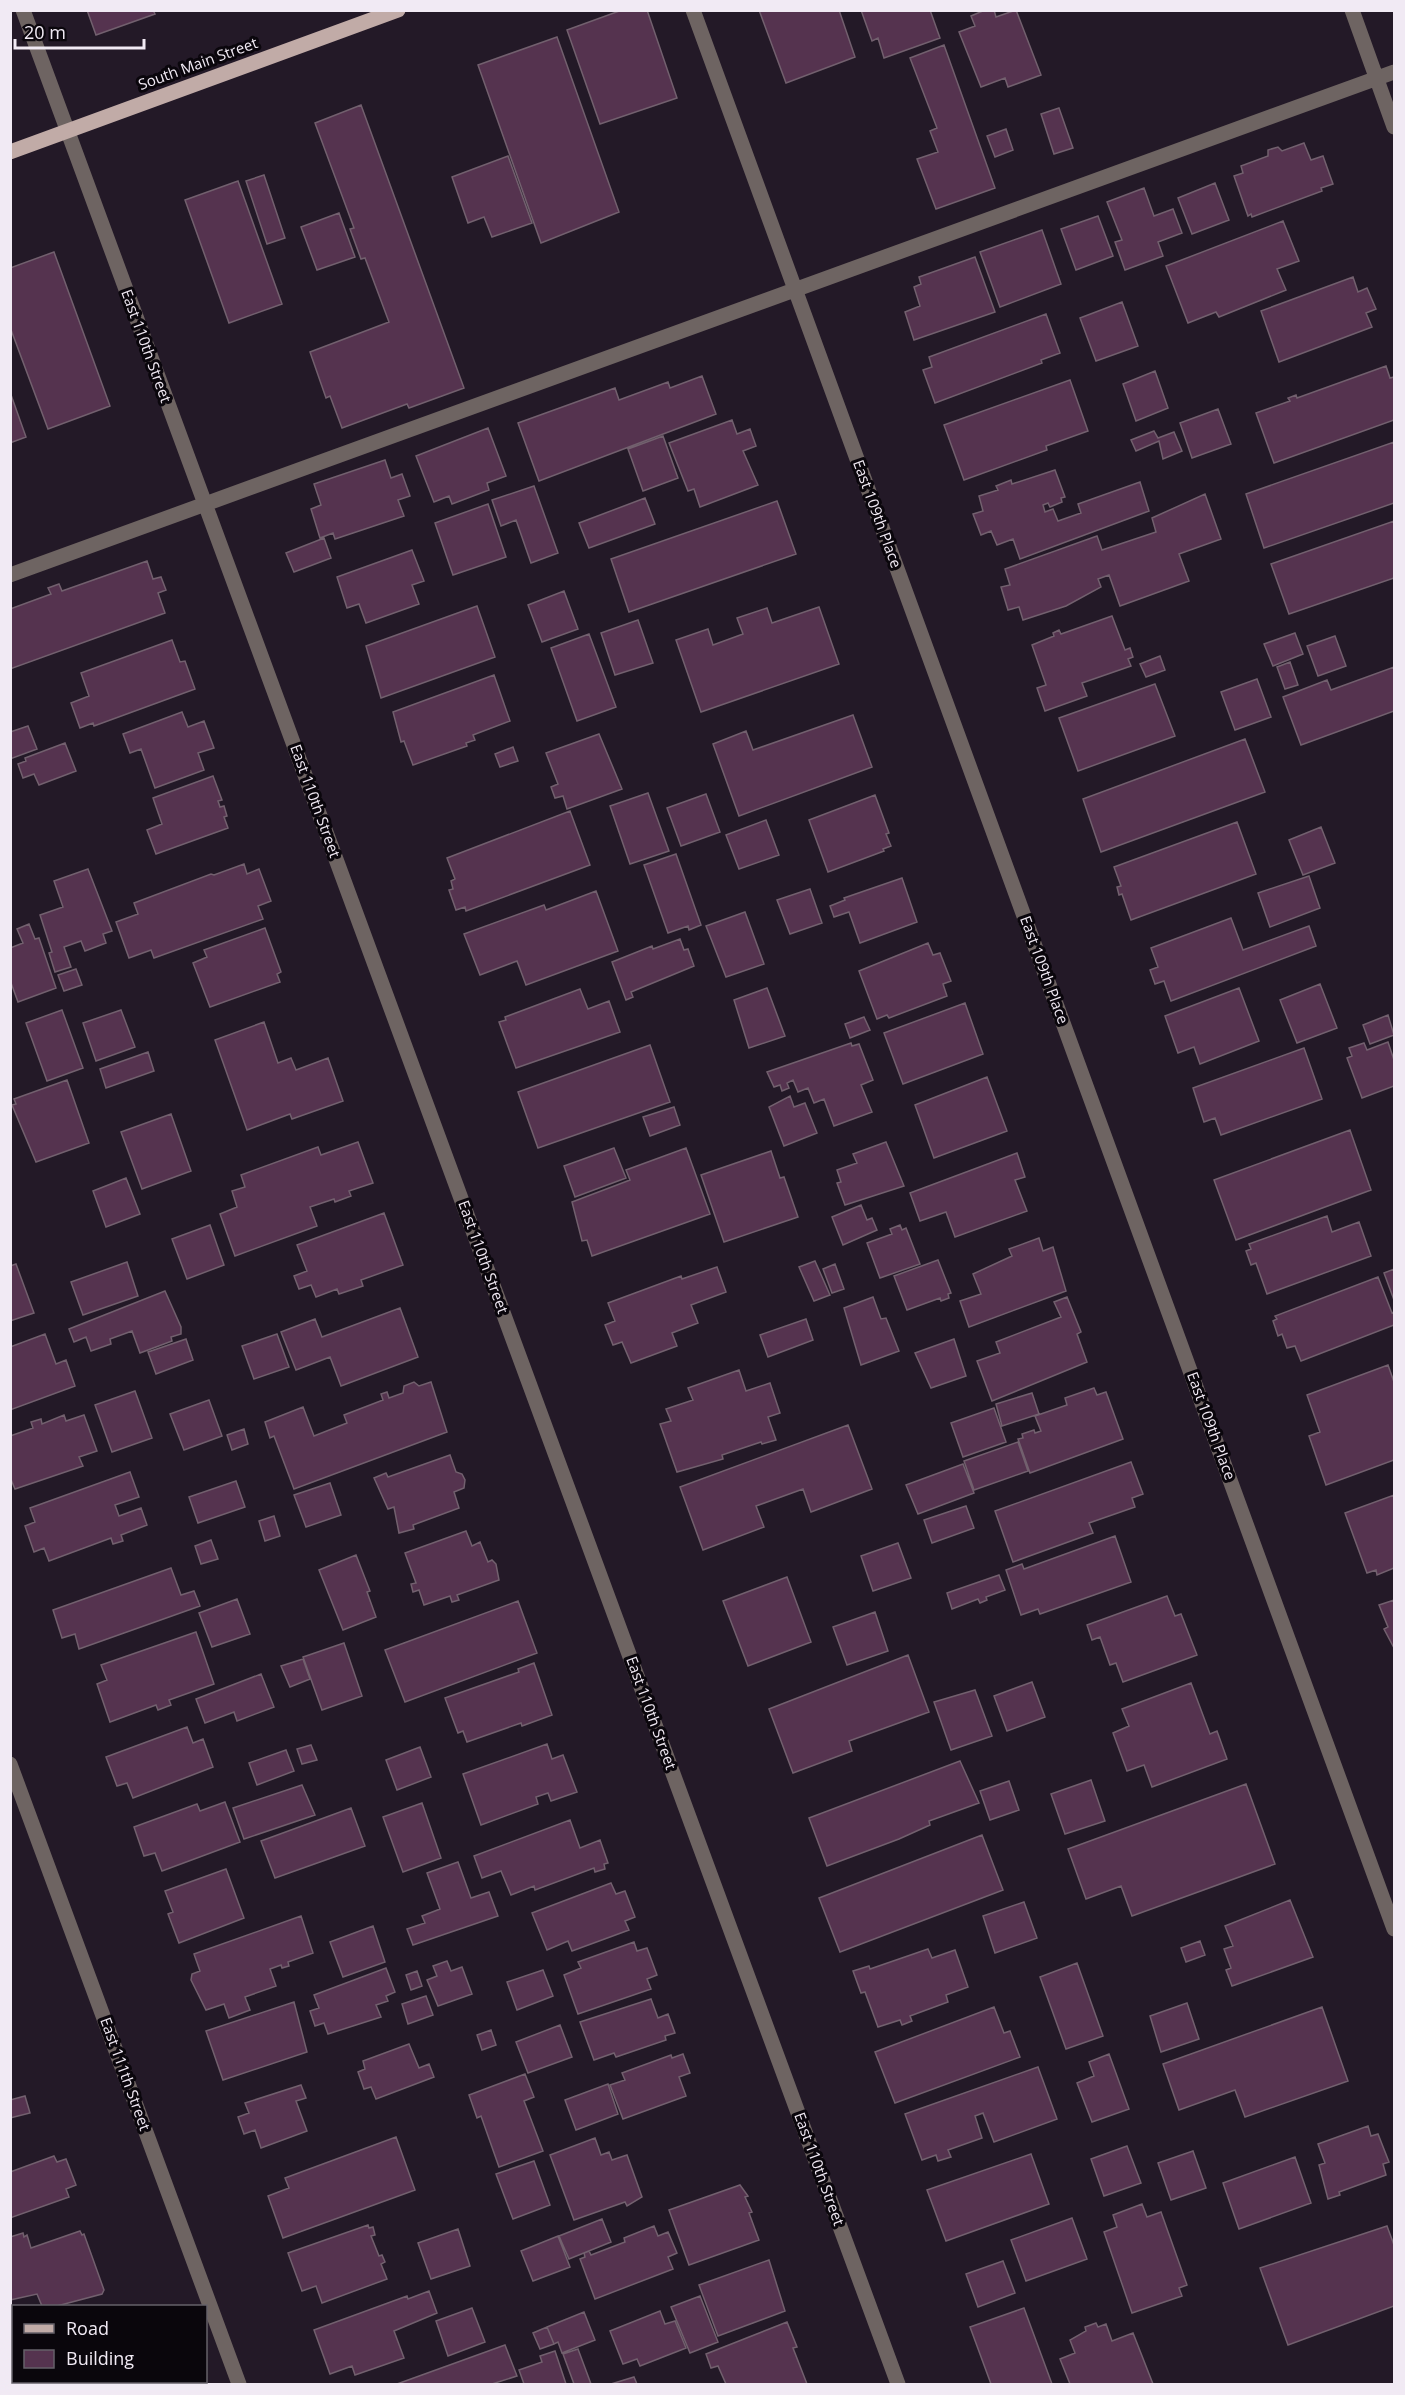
<svg xmlns="http://www.w3.org/2000/svg" width="1405" height="2395" font-family="'Open Sans',sans-serif">
<style>
.building{fill:#55334f;stroke:#72606e;stroke-width:1.5}
.lines{fill:none;stroke-linecap:round;stroke-linejoin:round}
.minor{stroke:#6e6462;stroke-width:15}
.major{stroke:#c1aba7;stroke-width:15}
.labels{text-anchor:middle;stroke-width:6;stroke-linejoin:round;paint-order:stroke}
.street-label{font-size:15px;fill:#f1eaf4;stroke:#0a060c}
</style>
<rect width="100%" height="100%" fill="#231927"/>
<path class="building" d="M87,10H153L155,14L96,35Z
M622,10H647L677,98L600,124L567,30Z
M759,10H839L855,57L786,83Z
M861,10H930L940,38L884,58L878,38L872,41Z
M985,10H994L996,17L1016,10L1041,75L1008,87L1005,78L981,87L959,32L975,26L971,16Z
M557,37L619,212L541,243L478,65Z
M944,45L995,188L936,209L917,159L938,152L930,131L937,128L910,58Z
M361,105L464,388L409,408L407,404L342,428L330,396L326,398L310,352L389,322L365,258L361,259L350,229L354,228L315,123Z
M1059,108L1073,148L1054,154L1041,114Z
M1006,129L1013,150L995,157L987,136Z
M1304,143L1311,160L1323,156L1333,184L1321,188L1322,191L1252,217L1251,214L1248,216L1234,176L1243,173L1241,166L1268,156V150L1278,147L1282,151Z
M508,156L532,223L492,237L484,217L468,223L452,177Z
M264,175L285,238L267,244L246,181Z
M238,181L282,304L229,323L185,200Z
M1215,183L1229,220L1192,234L1178,198Z
M1144,188L1154,216L1173,209L1182,233L1158,242L1163,256L1125,270L1115,242L1122,240L1107,202Z
M339,213L355,257L317,270L301,227Z
M1098,216L1113,256L1076,270L1061,229Z
M1283,221L1299,261L1277,269L1286,290L1219,317L1216,312L1188,323L1166,266Z
M1042,230L1061,284L1000,307L980,252Z
M54,252L110,406L48,429L10,327V268Z
M975,257L995,312L914,340L905,312L920,306L914,287L921,284L919,277Z
M1353,277L1358,292L1367,288L1376,309L1366,313L1372,327L1279,362L1261,311Z
M1122,302L1138,346L1096,361L1080,318Z
M1046,314L1060,353L1041,360L1042,363L935,403L923,370L932,367L929,357Z
M1386,366L1390,378L1394,377V420L1274,463L1256,413L1290,401L1288,398L1296,395L1297,398Z
M1155,371L1168,408L1136,421L1123,384Z
M702,376L716,414L539,481L518,423L615,388L619,400L668,382L670,388Z
M1070,380L1088,431L1046,446L1047,450L964,480L944,425Z
M10,392L26,437L10,443Z
M1218,409L1231,444L1192,458L1180,423Z
M732,420L737,434L750,429L756,446L743,451L758,485L700,507L694,489L688,491L669,443Z
M488,428L506,476L487,483L489,490L452,504L449,496L434,502L416,456Z
M1154,431L1158,438L1174,432L1182,451L1163,459L1159,441L1136,451L1131,440Z
M663,436L678,478L643,491L628,449Z
M1394,442V503L1264,548L1246,494Z
M385,460L391,478L402,474L410,496L398,500L404,516L335,539L333,533L320,538L311,509L321,505L314,484Z
M1055,470L1065,497L1061,498L1062,502L1050,507L1048,503L1043,505L1045,512L1053,509L1058,521L1081,513L1078,504L1140,482L1149,511L1020,559L1013,539L997,545L991,531L981,535L973,514L983,511L979,496L998,490L996,486L1011,480L1012,484Z
M534,486L558,553L531,563L516,520L501,526L492,500Z
M1205,494L1221,539L1179,554L1189,581L1120,606L1109,575L1098,579L1101,587L1066,606L1023,620L1019,607L1008,610L1001,587L1010,585L1005,569L1097,536L1102,550L1156,532L1152,518Z
M645,498L655,524L589,548L579,523Z
M777,501L796,554L629,612L611,559Z
M488,504L506,557L453,575L435,523Z
M1394,521V578L1289,614L1271,564Z
M324,538L331,558L294,572L286,553Z
M412,550L424,581L412,585L419,604L366,623L359,604L347,608L337,577Z
M147,561L153,579L161,577L166,590L158,593L165,613L10,669V609L51,594L48,588L59,584L62,591Z
M564,591L578,629L542,642L528,605Z
M477,606L495,657L381,698L366,646Z
M819,607L839,664L701,712L676,640L708,629L713,645L743,634L737,618L767,608L772,623Z
M1112,616L1125,650L1130,648L1133,657L1128,659L1131,666L1082,683L1087,696L1045,711L1037,688L1046,685L1032,645L1054,636L1053,633L1059,630L1061,634Z
M638,620L653,663L615,675L601,633Z
M1295,633L1303,654L1273,666L1264,644Z
M589,634L616,707L577,721L551,648Z
M1335,636L1346,666L1318,676L1307,646Z
M172,640L180,662L185,661L195,689L94,726L93,723L80,728L71,703L89,696L81,673Z
M1160,656L1165,670L1146,677L1140,664Z
M1290,662L1298,685L1285,689L1277,667Z
M1394,667V711L1301,745L1283,697L1327,680L1331,690Z
M494,675L510,721L473,735L475,740L466,743L467,746L413,765L404,741L401,742L393,712Z
M1257,679L1271,717L1235,730L1221,692Z
M1155,684L1175,736L1078,771L1059,718Z
M182,712L188,727L204,721L214,748L198,753L204,770L155,788L141,749L130,753L123,734Z
M853,715L872,767L739,816L713,744L746,731L753,750Z
M28,726L37,749L10,759V732Z
M599,734L622,789L567,809L563,796L555,798L551,787L558,784L546,753Z
M1245,739L1265,792L1101,852L1083,799Z
M65,743L76,771L39,785L34,774L23,778L18,764L26,761L25,758Z
M513,747L518,761L500,767L495,754Z
M213,776L222,800L218,801L220,807L224,806L227,816L224,817L228,828L156,854L147,830L162,824L153,798Z
M648,793L669,851L630,864L610,806Z
M706,794L720,832L681,846L667,808Z
M875,795L889,833L886,834L891,846L883,849L884,851L828,872L809,820Z
M570,811L590,865L466,911L465,907L456,910L449,890L453,889L451,881L455,879L447,858Z
M766,820L779,855L739,869L726,835Z
M1237,822L1256,874L1131,920L1122,894L1119,895L1117,887L1121,886L1114,867Z
M1321,827L1335,863L1303,875L1289,840Z
M676,854L701,925L689,930L688,926L668,933L644,865Z
M244,864L247,874L259,869L271,901L258,906L263,919L154,958L151,950L129,958L116,922L138,914L134,903L211,874L214,875Z
M88,869L112,931L103,934L106,943L85,951L81,941L64,947L71,967L55,972L49,953L52,952L40,915L63,907L54,881Z
M1309,876L1320,908L1270,927L1258,893Z
M902,878L917,922L860,943L849,912L834,917L830,906L845,900L844,898Z
M810,889L822,923L790,934L777,900Z
M596,891L618,951L526,985L517,961L480,975L464,934L544,905L546,910Z
M745,912L764,964L726,977L706,926Z
M1231,918L1243,950L1309,926L1316,946L1171,1001L1164,981L1155,984L1150,970L1158,967L1151,948Z
M29,924L35,939L39,938L56,988L18,1002L10,980V948L23,943L17,929Z
M265,928L281,972L277,974L280,982L210,1007L193,963L207,957L204,950Z
M680,939L684,950L688,949L694,966L631,992L633,997L626,1000L612,962L652,946L653,949Z
M928,943L933,955L940,953L951,981L943,984L947,996L889,1018L887,1015L877,1019L859,971Z
M76,969L82,985L64,991L58,975Z
M1320,984L1337,1028L1297,1043L1280,1000Z
M767,988L785,1036L749,1048L734,1000Z
M1239,988L1259,1041L1200,1064L1194,1047L1178,1053L1165,1016Z
M580,989L588,1009L609,1001L620,1032L516,1068L499,1022L506,1020L505,1017Z
M965,1003L983,1054L903,1084L884,1033Z
M62,1010L83,1068L47,1081L26,1023Z
M121,1010L135,1047L96,1061L83,1023Z
M1388,1015L1394,1035L1370,1044L1363,1025Z
M864,1017L870,1030L850,1038L845,1024Z
M264,1022L278,1063L291,1058L296,1070L328,1058L343,1101L292,1119L290,1114L247,1130L215,1040Z
M1388,1042L1394,1060V1086L1362,1098L1347,1058L1352,1056L1349,1048L1364,1043L1367,1050Z
M851,1043L852,1046L859,1044L873,1080L861,1085L872,1112L834,1126L824,1099L814,1103L808,1088L798,1092L793,1080L787,1083L789,1088L782,1091L780,1085L774,1087L767,1072Z
M650,1045L670,1102L538,1148L518,1092Z
M1304,1048L1322,1099L1221,1135L1215,1118L1204,1122L1193,1088Z
M148,1052L154,1071L106,1088L100,1069Z
M987,1077L1007,1131L934,1158L915,1105Z
M67,1080L89,1143L36,1162L12,1105L16,1104L14,1099Z
M790,1096L794,1107L805,1103L817,1133L784,1146L769,1107Z
M674,1107L680,1125L650,1136L643,1117Z
M171,1114L191,1171L142,1189L121,1132Z
M1350,1130L1371,1190L1236,1240L1214,1180Z
M358,1142L373,1183L349,1191L351,1196L335,1202L334,1199L310,1207L317,1226L235,1256L220,1214L237,1207L232,1191L245,1187L241,1175L318,1147L321,1155Z
M886,1142L904,1186L845,1205L837,1183L841,1182L837,1170L857,1163L853,1154Z
M614,1148L626,1178L575,1197L564,1166Z
M686,1148L710,1214L592,1256L587,1240L582,1241L572,1202L630,1180L626,1170Z
M771,1151L780,1178L784,1177L798,1217L724,1242L701,1175Z
M1017,1153L1025,1177L1015,1180L1027,1211L955,1237L946,1212L920,1221L910,1193Z
M126,1178L140,1214L106,1227L93,1191Z
M861,1205L867,1220L872,1218L877,1230L843,1245L832,1217Z
M384,1213L403,1265L361,1280L363,1286L339,1294L337,1289L316,1297L311,1285L299,1289L294,1276L307,1271L297,1245Z
M1327,1216L1332,1232L1359,1222L1371,1256L1267,1294L1256,1263L1251,1265L1246,1251L1251,1249L1249,1244Z
M210,1225L224,1265L187,1279L172,1239Z
M900,1225L902,1230L906,1228L920,1264L880,1278L867,1243L892,1234L890,1229Z
M1039,1238L1043,1251L1053,1247L1066,1291L969,1327L960,1301L981,1294L973,1274L1012,1256L1009,1249Z
M938,1260L951,1293L948,1294L949,1298L941,1301L940,1298L907,1310L894,1276Z
M815,1261L830,1295L814,1301L799,1267Z
M127,1262L138,1296L83,1315L71,1282Z
M16,1264L34,1313L10,1321V1266Z
M835,1264L844,1289L832,1293L823,1269Z
M717,1267L726,1292L691,1305L698,1323L672,1333L677,1346L631,1363L622,1342L613,1345L605,1325L615,1321L608,1303L681,1276L682,1279Z
M1394,1269V1300L1384,1273Z
M1378,1277L1392,1313L1394,1312V1325L1301,1361L1295,1346L1287,1348L1282,1334L1278,1336L1273,1321L1277,1319L1275,1316Z
M165,1291L181,1327V1334L171,1337L172,1341L140,1353L132,1331L110,1339L111,1344L91,1351L86,1337L74,1342L69,1329Z
M873,1297L881,1319L886,1318L899,1351L861,1365L844,1308Z
M1067,1297L1081,1332L1077,1334L1087,1362L992,1401L977,1361L1000,1353L996,1342L1061,1317L1054,1302Z
M400,1308L418,1357L341,1386L330,1357L296,1370L281,1332L315,1319L322,1337Z
M806,1319L813,1340L768,1357L760,1335Z
M45,1334L56,1364L66,1360L75,1386L10,1410V1347Z
M277,1334L289,1367L254,1379L242,1346Z
M186,1339L193,1360L156,1374L148,1352Z
M954,1339L966,1376L931,1388L915,1353Z
M1388,1365L1394,1382V1460L1326,1485L1309,1436L1320,1432L1307,1395Z
M739,1370L746,1391L770,1383L780,1413L768,1417L776,1440L762,1444L761,1442L722,1455L723,1459L677,1472L660,1424L671,1421L666,1409L693,1400L688,1388Z
M414,1382L419,1386L431,1382L447,1432L294,1489L274,1436L270,1438L265,1422L303,1407L314,1436L347,1423L344,1415L383,1400L381,1394L387,1392L389,1398L403,1393L404,1386Z
M1094,1388L1097,1395L1106,1392L1123,1439L1030,1473L1018,1439L1023,1438L1022,1434L1034,1430L1035,1433L1041,1431L1035,1416L1067,1405L1065,1398Z
M135,1391L152,1438L112,1452L95,1405Z
M1032,1393L1039,1414L1002,1426L996,1404Z
M209,1400L222,1436L184,1450L170,1414Z
M994,1408L1006,1442L963,1457L951,1423Z
M64,1415L66,1421L84,1415L97,1451L79,1457L83,1466L15,1489L10,1477V1436L33,1428L31,1422L41,1419L42,1424Z
M848,1425L872,1489L811,1512L803,1489L756,1506L764,1527L703,1550L680,1487Z
M244,1429L248,1444L232,1450L227,1435Z
M1018,1442L1028,1471L974,1490L964,1461Z
M450,1455L456,1472L462,1474L465,1480L464,1488L454,1492L459,1508L413,1525L414,1529L399,1533L394,1507L388,1509L374,1478L386,1473L388,1477Z
M1131,1462L1143,1494L1132,1498L1135,1507L1089,1523L1093,1533L1013,1562L995,1511Z
M963,1464L974,1493L918,1514L906,1485Z
M130,1472L139,1497L115,1505L119,1516L141,1508L147,1525L121,1535L123,1541L113,1544L111,1538L49,1561L44,1548L34,1552L25,1526L35,1522L30,1508Z
M236,1481L245,1507L198,1523L189,1497Z
M330,1483L341,1515L306,1527L294,1495Z
M1394,1495V1568L1377,1575L1376,1570L1367,1573L1345,1513Z
M966,1506L974,1528L932,1543L924,1520Z
M274,1516L280,1536L265,1541L259,1521Z
M466,1531L472,1546L480,1542L488,1562L492,1560L496,1564L499,1580L457,1595L459,1600L452,1602L450,1596L424,1605L419,1590L413,1592L411,1584L416,1583L405,1553Z
M1115,1536L1131,1582L1040,1614L1038,1609L1021,1615L1006,1570L1022,1564L1024,1569Z
M211,1540L218,1559L201,1564L195,1546Z
M898,1543L911,1578L873,1591L861,1556Z
M356,1555L370,1591L367,1592L376,1617L343,1630L319,1570Z
M171,1568L181,1595L194,1591L200,1606L79,1649L75,1634L62,1638L53,1610Z
M999,1575L1005,1590L986,1597L987,1600L980,1603L978,1599L952,1609L947,1593Z
M787,1577L811,1642L748,1666L723,1601Z
M1167,1596L1175,1616L1181,1614L1197,1655L1123,1682L1116,1663L1110,1665L1100,1637L1092,1640L1087,1625Z
M237,1599L250,1634L212,1647L199,1613Z
M1394,1600V1648L1384,1629L1388,1627L1379,1605Z
M518,1601L537,1653L405,1702L385,1650Z
M875,1612L888,1651L847,1665L833,1627Z
M196,1632L214,1684L169,1700L171,1705L158,1710L156,1705L110,1722L97,1684L107,1680L101,1665Z
M344,1643L362,1696L322,1710L303,1657Z
M908,1655L929,1712L849,1741L852,1751L793,1773L769,1709Z
M303,1659L310,1679L290,1687L281,1666Z
M534,1663L552,1715L522,1726L521,1723L467,1742L463,1731L458,1733L445,1698L519,1672L518,1669Z
M261,1674L274,1707L237,1721L234,1712L205,1723L196,1699Z
M1032,1682L1045,1717L1007,1731L994,1696Z
M1191,1683L1210,1734L1217,1731L1227,1759L1152,1787L1144,1765L1127,1771L1113,1733L1129,1726L1122,1709Z
M975,1690L992,1736L951,1750L934,1702Z
M187,1727L193,1743L203,1739L213,1767L133,1798L127,1783L117,1786L106,1757Z
M547,1744L552,1759L563,1755L577,1792L551,1801L548,1793L536,1797L538,1804L481,1825L463,1774Z
M311,1745L317,1760L302,1764L297,1749Z
M420,1747L431,1777L397,1790L386,1760Z
M286,1750L294,1771L257,1785L249,1763Z
M960,1761L979,1803L929,1821L930,1825L899,1839L827,1866L809,1818Z
M1091,1780L1105,1821L1065,1834L1051,1794Z
M1009,1781L1019,1810L990,1820L980,1791Z
M1246,1784L1275,1864L1132,1916L1121,1886L1086,1899L1068,1849Z
M302,1785L315,1815L244,1839L233,1808Z
M225,1802L240,1842L162,1871L155,1853L144,1856L134,1827L197,1804L200,1811Z
M422,1803L441,1858L403,1872L383,1817Z
M351,1808L365,1846L275,1878L261,1841Z
M570,1820L580,1848L600,1840L608,1863L604,1864L605,1869L595,1872L594,1868L535,1890L534,1886L511,1895L501,1871L482,1878L474,1856Z
M982,1835L1003,1890L840,1952L819,1898Z
M458,1862L471,1898L489,1892L498,1916L413,1945L407,1929L425,1923L422,1916L440,1909L427,1873Z
M226,1869L244,1918L179,1943L168,1914L173,1912L165,1891Z
M611,1883L616,1894L625,1891L635,1917L625,1921L629,1930L572,1951L568,1941L547,1950L532,1913Z
M1290,1900L1313,1957L1232,1986L1226,1970L1231,1968L1224,1949L1233,1946L1225,1926Z
M1024,1902L1037,1938L995,1953L983,1916Z
M301,1916L313,1953L288,1962L289,1966L282,1968L281,1965L270,1969L276,1986L245,1997L250,2010L229,2018L224,2004L206,2010L191,1980L192,1974L200,1971L194,1954Z
M373,1926L385,1962L343,1977L330,1942Z
M1200,1941L1205,1955L1186,1962L1181,1948Z
M634,1942L637,1951L647,1948L657,1975L647,1979L651,1989L578,2014L564,1975L581,1968L578,1962Z
M928,1949L932,1958L955,1950L968,1987L946,1995L948,2002L910,2016L912,2021L902,2025L900,2020L878,2027L865,1992L861,1993L853,1971L869,1966L870,1969Z
M447,1961L451,1971L462,1967L472,1994L438,2006L427,1980L437,1976L433,1966Z
M1077,1963L1103,2036L1066,2049L1040,1977Z
M386,1968L395,1992L386,1996L388,2001L376,2005L381,2017L328,2034L324,2023L315,2026L310,2011L319,2008L314,1995Z
M543,1970L553,1996L517,2010L507,1982Z
M417,1971L422,1986L411,1990L406,1975Z
M426,1996L433,2015L408,2024L402,2004Z
M651,1999L658,2018L668,2014L675,2033L665,2036L666,2040L616,2057L614,2053L594,2060L580,2022Z
M294,2002L307,2052L223,2080L206,2031Z
M1187,2003L1199,2039L1161,2052L1150,2016Z
M994,2007L1004,2033L1010,2031L1020,2057L895,2103L875,2052Z
M1322,2007L1348,2081L1245,2117L1235,2090L1179,2110L1163,2064Z
M560,2025L572,2057L528,2073L516,2042Z
M491,2030L496,2045L482,2050L477,2035Z
M409,2044L419,2068L429,2064L434,2077L376,2099L371,2087L364,2089L358,2072L365,2069L363,2061Z
M683,2054L690,2073L679,2077L686,2096L623,2119L610,2085L625,2080L622,2073L671,2055L672,2058Z
M1109,2054L1129,2109L1092,2122L1077,2083L1094,2076L1089,2062Z
M1038,2067L1057,2119L994,2142L983,2113L975,2116L982,2138L948,2150L951,2157L938,2161L936,2155L922,2160L905,2114Z
M525,2074L534,2097L524,2101L543,2151L499,2167L481,2116L477,2118L469,2095Z
M608,2084L618,2114L576,2130L565,2100Z
M301,2085L306,2098L296,2101L307,2131L261,2148L255,2130L244,2134L238,2117L249,2113L245,2103Z
M25,2096L30,2113L10,2118V2100Z
M1368,2126L1371,2136L1378,2134L1389,2162L1383,2164L1386,2175L1339,2192L1340,2195L1328,2199L1319,2165L1325,2163L1318,2144Z
M396,2137L415,2190L283,2238L268,2196L289,2188L285,2178Z
M595,2138L601,2155L609,2152L612,2160L627,2155L642,2197L627,2206L625,2202L574,2220L550,2155Z
M1127,2146L1141,2183L1104,2196L1091,2159Z
M1193,2151L1206,2188L1171,2200L1158,2163Z
M1031,2154L1049,2204L946,2241L927,2190Z
M54,2156L57,2162L66,2159L76,2185L66,2189L69,2197L10,2218V2172Z
M1295,2157L1311,2203L1239,2229L1223,2183Z
M534,2161L550,2205L513,2219L496,2174Z
M740,2185L748,2196L745,2197L752,2212L749,2213L759,2240L689,2265L669,2210Z
M1142,2204L1147,2217L1161,2212L1187,2285L1179,2288L1182,2296L1132,2313L1104,2232L1117,2227L1113,2215Z
M1072,2218L1087,2259L1026,2281L1011,2240Z
M602,2219L611,2242L569,2259L559,2236Z
M368,2225L369,2228L373,2227L375,2235L371,2236L379,2256L382,2255L385,2262L381,2264L387,2279L322,2303L316,2286L302,2291L288,2253Z
M654,2226L658,2236L668,2232L677,2253L668,2257L673,2269L595,2299L580,2259L585,2257L584,2253L589,2251L591,2255L625,2242L624,2238Z
M1387,2226L1394,2245V2306L1288,2345L1260,2268Z
M458,2229L470,2266L431,2279L418,2243Z
M80,2231L82,2235L84,2234L104,2290L102,2294L57,2306H42L37,2294L10,2300V2237L23,2233L24,2237L27,2235L31,2248Z
M558,2236L570,2267L533,2281L521,2251Z
M769,2260L785,2311L718,2336L699,2285Z
M1003,2261L1015,2293L978,2307L966,2274Z
M429,2291L437,2313L394,2331L404,2358L355,2375L352,2366L330,2374L314,2330L407,2296L408,2299Z
M700,2296L718,2342L690,2353L671,2307Z
M472,2308L485,2342L448,2356L436,2321Z
M1024,2308L1052,2384H991L970,2327Z
M660,2311L665,2324L675,2321L686,2348L640,2366L637,2359L623,2364L610,2331Z
M584,2312L595,2340L562,2353L558,2342L554,2344L547,2327Z
M787,2322L797,2347L793,2348L807,2384H726L718,2366L711,2368L706,2354Z
M1096,2323L1098,2327L1106,2324L1112,2341L1133,2333L1153,2384H1070L1060,2359L1075,2353L1070,2340L1086,2331L1085,2327Z
M547,2327L554,2344L540,2349L533,2333Z
M505,2345L517,2376L492,2384H397Z
M578,2349L591,2384H574L563,2354Z
M555,2351L566,2384H524L519,2370L542,2362L540,2356Z
M14,2354V2382H77L69,2384H13L10,2355Z
M634,2377L637,2384H611Z
M109,2382H149L150,2384H101Z"/>
<g class="lines">
<path class="minor" d="M23,10L898,2384
M693,10L1394,1929
M1352,10L1394,127
M10,575L1394,72
M10,1764L239,2384"/>
<path class="major" d="M10,152L398,10"/>
</g>
<g class="labels">
<g class="street-label">
<text transform="translate(198 64) rotate(-20)" y="5">South Main Street</text>
<text transform="translate(146 346) rotate(70)" y="5">East 110th Street</text>
<text transform="translate(877 514) rotate(70)" y="5">East 109th Place</text>
<text transform="translate(315 801) rotate(70)" y="5">East 110th Street</text>
<text transform="translate(1044 970) rotate(70)" y="5">East 109th Place</text>
<text transform="translate(483 1257) rotate(70)" y="5">East 110th Street</text>
<text transform="translate(1211 1426) rotate(70)" y="5">East 109th Place</text>
<text transform="translate(651 1713) rotate(70)" y="5">East 110th Street</text>
<text transform="translate(125 2074) rotate(70)" y="5">East 111th Street</text>
<text transform="translate(819 2169) rotate(70)" y="5">East 110th Street</text>
</g>
</g>
<rect width="1405" height="2395" fill="none" stroke="#f1eaf4" stroke-width="24"/>
<rect x="12" y="2305" width="195" height="78" fill="#0a060c" stroke="#666169" stroke-width="1.5"/>
<rect x="24" y="2324" width="30" height="9" fill="#c1aba7" stroke="#666169" stroke-width="1.5"/>
<text x="66" y="2335" font-size="18" fill="#f1eaf4">Road</text>
<rect x="24" y="2350" width="30" height="18" fill="#55334f" stroke="#666169" stroke-width="1.5"/>
<text x="66" y="2365" font-size="18" fill="#f1eaf4">Building</text>
<path d="M15 39v9h129v-9" fill="none" stroke="#f1eaf4" stroke-width="3"/>
<text x="24" y="39" font-size="18" fill="#f1eaf4" stroke="#0a060c" stroke-width="4.5" paint-order="stroke">20 m</text>
</svg>
